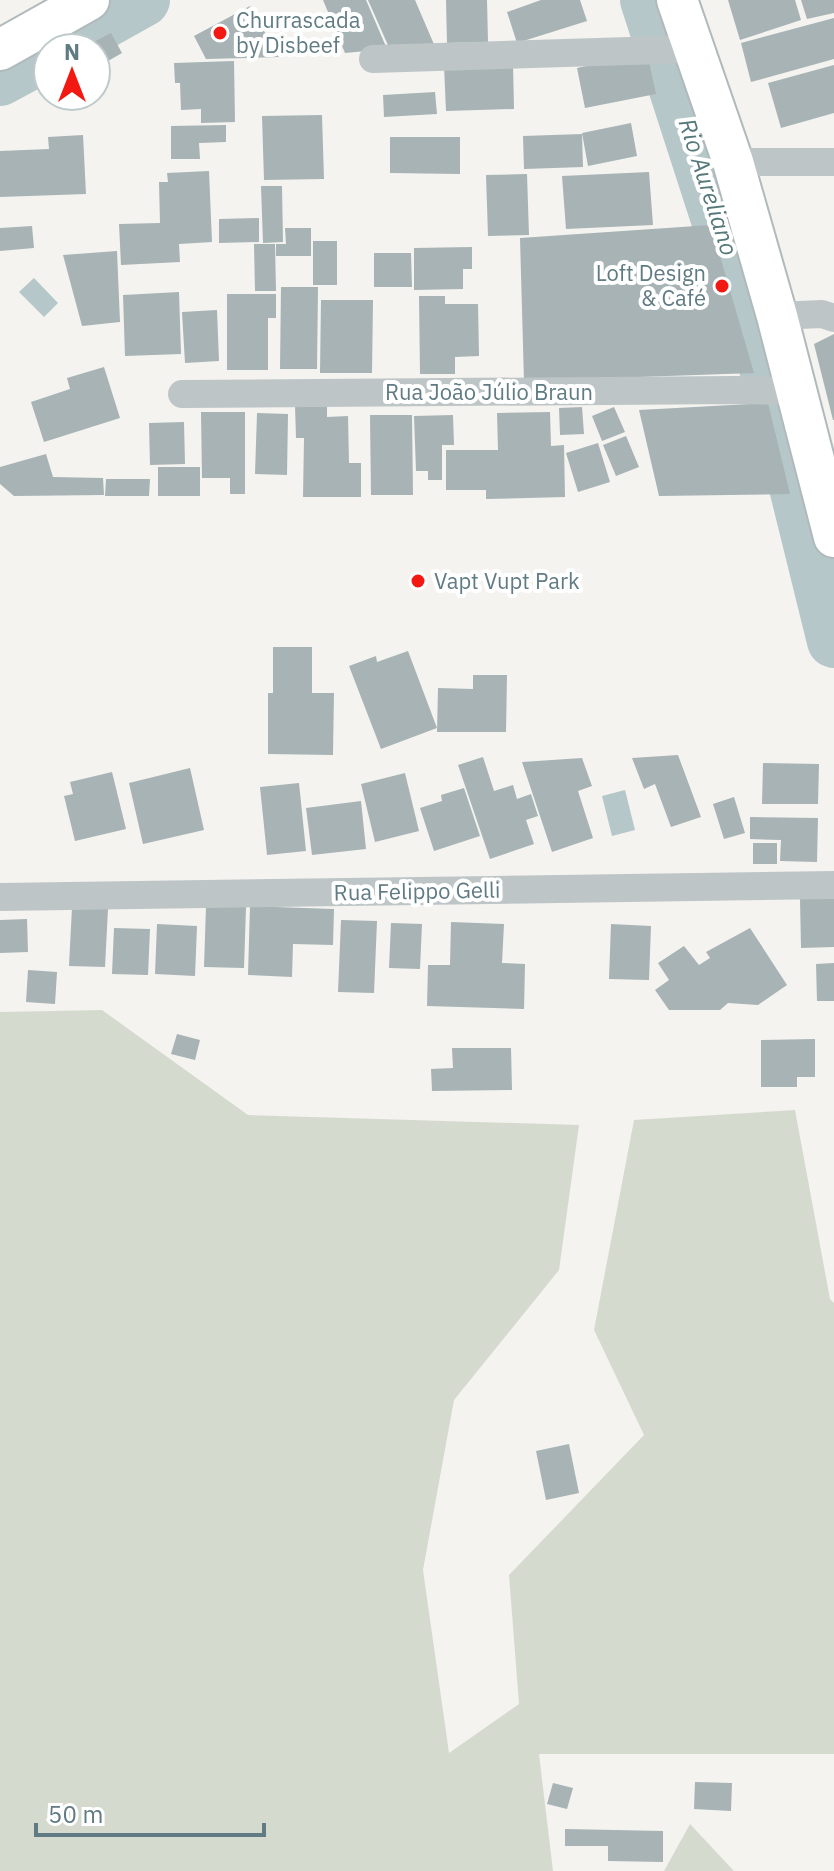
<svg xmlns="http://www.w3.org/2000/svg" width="834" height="1871" font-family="'IBM Plex Sans',sans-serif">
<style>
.green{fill:#d5dace}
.water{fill:#b5c7c8}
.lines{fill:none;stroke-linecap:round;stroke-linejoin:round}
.river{stroke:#b5c7c8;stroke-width:54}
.building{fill:#a7b3b5}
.secondary-casing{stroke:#b0b9bb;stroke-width:44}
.minor{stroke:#bec5c7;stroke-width:28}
.secondary{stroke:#fff;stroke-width:40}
.poi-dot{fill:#f11912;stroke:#fff;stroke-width:3}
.labels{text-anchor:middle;stroke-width:8;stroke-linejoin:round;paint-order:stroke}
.poi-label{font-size:22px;fill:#607b83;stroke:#fff;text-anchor:start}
.street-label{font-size:22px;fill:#607b83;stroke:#fff}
.water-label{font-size:24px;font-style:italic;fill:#57787a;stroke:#fff}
</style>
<rect width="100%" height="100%" fill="#f4f3ef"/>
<path class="green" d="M102,1010L248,1115L579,1125L559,1270L454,1400L423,1570L449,1753L519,1704L509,1575L644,1435L594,1330L634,1120L795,1110L830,1299L834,1303V1754H539L553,1871H0V1012Z
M690,1824L734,1871H664Z"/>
<path class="water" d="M34,278L58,303L44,317L19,292Z
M625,790L635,830L612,836L602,796Z"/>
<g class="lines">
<path class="river" d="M647,0L768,374L834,641
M57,48L143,0
M0,79L48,53"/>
</g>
<path class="building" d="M323,0H366L387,49L345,53Z
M368,0H415L436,49L391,52Z
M446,0H487L488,42L447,43Z
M541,0H580L587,21L517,43L507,12Z
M728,0H795L801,20L740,40Z
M801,0H834V13L807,19Z
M250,6L279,57L206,59L194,36Z
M834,18V59L751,82L741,43Z
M111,33L122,53L96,68V48H82Z
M647,53L656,94L585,108L577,68Z
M234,61L235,122L201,123V109L181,110L180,83H175L174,63Z
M513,64L514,109L446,111L444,66Z
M834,65V113L781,128L768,83Z
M435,92L437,114L384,117L383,95Z
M322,115L324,179L264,180L262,116Z
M631,123L637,156L588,166L582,133Z
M226,125V142L199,143L200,159H171V126Z
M582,134L583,167L524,169L523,136Z
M83,135L86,194L0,197V151L49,149L48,137Z
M390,137H460V174L390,173Z
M209,171L212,242L179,244L180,262L121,265L119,224L160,223L159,182H168L167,173Z
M649,172L653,225L566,229L562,176Z
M527,174L529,235L488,236L486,175Z
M261,186H282L283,242L263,243Z
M259,218V242L219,243V219Z
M711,225L754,373L524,381L520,238Z
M32,226L34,248L0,251V228Z
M285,228H311V256H276V244H286Z
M313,241H337V285H313Z
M254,244H275L276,291H255Z
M472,247V269H463V289L414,290V248Z
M117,251L120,322L82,326L63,255Z
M374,253H411L412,287H374Z
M281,287H318L317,369H280Z
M179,292L181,354L125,356L123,295Z
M227,294H276V318H268V370H227Z
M419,296H445V304H478L479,356L455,357V374H420Z
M321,300H373L372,373H320Z
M217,310L219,361L185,363L182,312Z
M834,334V420H833L814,344Z
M104,367L120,418L44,442L31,402L70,389L67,378Z
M768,403L790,494L659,496L639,410Z
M327,405V417L348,416L349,463H361V497H303L304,438H296L295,406Z
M582,407L584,434L560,435L559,408Z
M614,407L625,432L602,441L592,416Z
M201,412H245V494H230V478H202Z
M550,412L551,446L564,445L565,497L486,499V490H446V450H498L497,413Z
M257,413L288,414L287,475L255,474Z
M370,415H412L413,495H371Z
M453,415L454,445H442V480H428V471H416L414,416Z
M184,422L185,464L150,465L149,423Z
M626,436L639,467L616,476L603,445Z
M598,443L610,482L578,492L566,453Z
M46,454L53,477L103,478L104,495L14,496L0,484V467Z
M158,467H200V496H158Z
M106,479H150L149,496H105Z
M273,647H312V693H334L333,755L268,754V693H273Z
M408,651L437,728L381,749L349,666L376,656L377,662Z
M473,675H507L506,732H437L438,688L473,689Z
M678,755L701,817L671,827L655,784L644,789L632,758Z
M483,757L494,791L513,785L517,799L531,794L538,816L526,820L534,844L490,859L458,765Z
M582,758L592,786L578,791L593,838L552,852L522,762Z
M763,763L819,764L818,804H762Z
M190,768L204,830L143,844L129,783Z
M112,772L126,829L75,841L64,796L73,794L70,782Z
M405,773L419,831L375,842L361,784Z
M299,783L306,851L267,855L260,787Z
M464,788L480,836L434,851L420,808L442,801L441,795Z
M734,797L745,833L724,839L713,804Z
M361,801L366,849L312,855L306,808Z
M750,817L818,818L817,862L780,861L781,840L750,839Z
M753,843H777V864H753Z
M800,899H834V947L801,948Z
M206,906L246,907L244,968L204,967Z
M250,906L334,909L333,945L293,944L292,977L248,975Z
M72,907L108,909L105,967L69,966Z
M27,919L28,952L0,953V920Z
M341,920L377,921L374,993L338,992Z
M451,922L504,924L502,963L525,964L524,1009L427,1006L428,965H450Z
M391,923L422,924L420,969L389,968Z
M157,924L197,926L195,976L155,974Z
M611,924L651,926L649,980L609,979Z
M114,928L150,929L148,975L112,974Z
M750,928L787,985L758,1005L728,1003L720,1010H669L655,990L669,980L658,963L684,946L699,965L710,958L706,952Z
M834,963V1001H817L816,964Z
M28,970L57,972L55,1004L26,1002Z
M177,1034L200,1040L195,1060L171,1054Z
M815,1039V1077H797V1087H761V1040Z
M452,1048H511L512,1090L432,1091L431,1069L453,1068Z
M569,1444L579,1493L546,1500L536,1451Z
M695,1782L732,1783L731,1811L694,1809Z
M553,1783L573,1788L567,1809L547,1804Z
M565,1829L663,1831V1862L608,1861V1846H565Z"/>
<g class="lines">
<g class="secondary-casing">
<path id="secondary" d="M677,0L733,162L777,316L834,537
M0,50L89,0"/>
</g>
<path class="minor" d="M373,59L694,49
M733,162H834
M777,316L822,314L834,318
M182,394L734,390L797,391
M0,897L834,885"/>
<use href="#secondary" class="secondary"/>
</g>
<g class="poi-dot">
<circle cx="220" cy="33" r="8"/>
<circle cx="722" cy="286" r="8"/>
<circle cx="418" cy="581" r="8"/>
</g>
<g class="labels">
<g class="poi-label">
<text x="236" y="28">Churrascada<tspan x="236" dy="25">by Disbeef</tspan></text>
<text x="706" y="281" text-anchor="end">Loft Design<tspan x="706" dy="25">&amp; Café</tspan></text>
<text x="434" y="589">Vapt Vupt Park</text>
</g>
<g class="street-label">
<text x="489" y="400">Rua João Júlio Braun</text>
<text transform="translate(417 891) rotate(-1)" y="8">Rua Felippo Gelli</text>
</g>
<g class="water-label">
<text transform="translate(708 187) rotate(72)" y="8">Rio Aureliano</text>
</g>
</g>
<g transform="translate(72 72)"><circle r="38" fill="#ffffff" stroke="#bfcacd" stroke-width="2"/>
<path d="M0-6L14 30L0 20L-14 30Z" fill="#f11912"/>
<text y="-12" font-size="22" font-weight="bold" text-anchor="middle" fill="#607b83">N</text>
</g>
<path d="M36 1823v12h228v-12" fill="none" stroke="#607b83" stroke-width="4"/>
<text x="48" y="1823" font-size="24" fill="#607b83" stroke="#ffffff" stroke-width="6" paint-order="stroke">50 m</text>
</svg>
